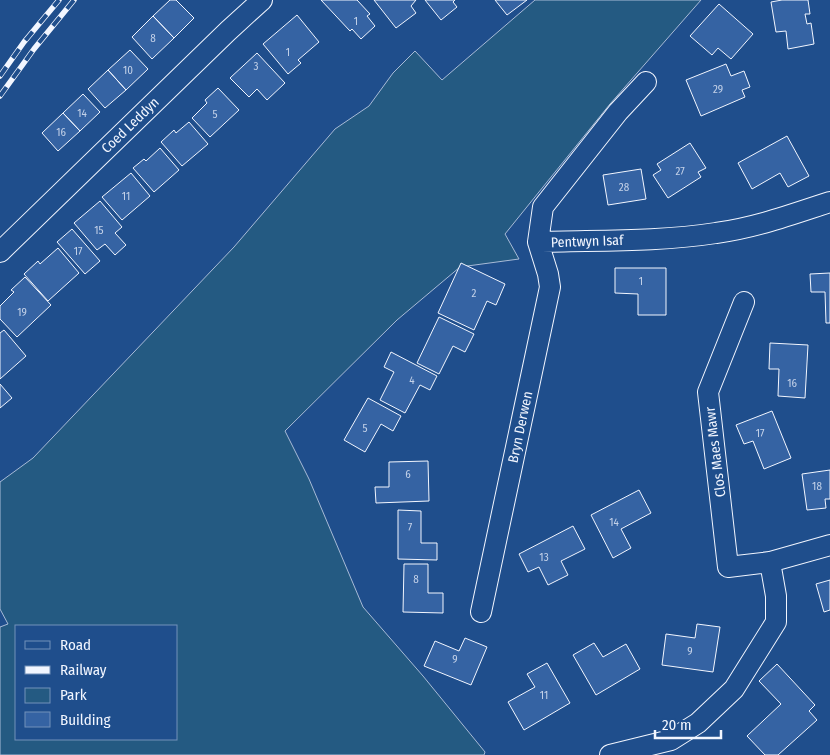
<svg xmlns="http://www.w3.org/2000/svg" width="830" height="755" font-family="'Fira Sans Condensed',sans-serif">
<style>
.green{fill:#245a82;stroke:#a8bbd7;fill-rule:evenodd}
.building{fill:#3563a3;stroke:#f2f6ff}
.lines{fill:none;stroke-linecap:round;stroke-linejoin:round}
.minor-casing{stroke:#f2f6ff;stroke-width:22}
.minor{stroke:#1f4e8c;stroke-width:20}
.rail-casing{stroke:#f2f6ff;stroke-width:5.5}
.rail{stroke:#1f4e8c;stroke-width:4;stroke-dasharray:11;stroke-linecap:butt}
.labels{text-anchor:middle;stroke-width:4;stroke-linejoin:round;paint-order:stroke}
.number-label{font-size:11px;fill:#c3d1e8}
.street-label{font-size:14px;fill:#f2f6ff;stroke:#1f4e8c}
</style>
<rect width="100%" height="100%" fill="#1f4e8c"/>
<path class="green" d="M535,0H701L610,104L505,234L519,259L460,267L397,320L285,431L309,479L363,607L423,676L485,752L484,755H0V627L8,624L0,609V482L33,458L234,247L335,129L369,106L393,73L415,51L442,80ZM16,626H176V739H16Z"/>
<path class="building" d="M170,0H176L194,18L174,38L153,16Z
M321,0H357L370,14L367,16L375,26L361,39L352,29L350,31Z
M374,0H416L411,6L416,13L396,28Z
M425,0H455L453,2L457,7L441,20Z
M495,0H527L507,15Z
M782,0H808L810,14H805L807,24L811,23L814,44L788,49L786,31L776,32L771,2Z
M719,4L753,34L731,59L718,48L712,55L690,36Z
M297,15L319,42L298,60L301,63L288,74L263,44Z
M153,16L174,38L152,59L132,37Z
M130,50L148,69L126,90L108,70Z
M257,53L285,83L267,100L257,89L249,97L230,78Z
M726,64L731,76L744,71L750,87L742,90L745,97L701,116L686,80Z
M108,70L126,90L105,108L88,89Z
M218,88L239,110L210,137L192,118L207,103L205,100Z
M83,94L100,112L80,131L63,113Z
M63,113L80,131L58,151L42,133Z
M189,122L208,144L182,166L161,142L174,130L176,133Z
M787,136L809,176L788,187L780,173L752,189L738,163Z
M690,143L706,168L698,172L701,177L668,198L653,175L661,170L657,164Z
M160,148L179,170L154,192L133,168L144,159L146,161Z
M641,169L646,199L608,205L603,175Z
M131,173L150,196L122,220L102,197Z
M100,201L122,227L115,233L126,245L115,255L105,244L97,250L74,223Z
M72,229L100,261L85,274L57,242Z
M58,248L79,273L48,301L24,274L38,261L40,264Z
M461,263L505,284L496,305L487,301L474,330L438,313Z
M615,268H666V315H638V294L615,293Z
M830,273V323H826L825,292H811L810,274Z
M25,277L51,305L17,337L0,319V306L14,292L11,290Z
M439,317L474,334L465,352L453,346L439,374L417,363Z
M4,330L26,356L0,379V333Z
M770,343L808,345L805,398L778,396L779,369H769Z
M391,352L437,376L430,390L420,385L405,413L380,400L394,372L384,367Z
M0,384L12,398L0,408Z
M368,398L401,416L393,431L381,424L365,452L344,440Z
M772,411L791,458L764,469L753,441L744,444L736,425Z
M428,461L429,501L376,503L375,487H389V462Z
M830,470V499H825L826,508L807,510L802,474Z
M639,490L651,513L621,529L631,548L613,558L591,515Z
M398,510L421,511V543H437V560L398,559Z
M573,526L585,549L561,561L568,575L548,585L539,567L528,572L519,554Z
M404,564H428V593H443V613L403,612Z
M830,580V610L824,612L816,584Z
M697,624L720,627L713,672L662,665L666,634L695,638Z
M465,638L487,647L471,685L424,666L435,641L459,651Z
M594,643L603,657L626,644L640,669L596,695L573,655Z
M547,663L570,703L524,730L508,702L535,687L527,674Z
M777,664L815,705L809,711L817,720L778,755H765L747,736L781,704L759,681Z"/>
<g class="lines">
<g class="minor-casing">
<path id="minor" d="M646,82L618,112L543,207L538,242C597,240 658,242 716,233C755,228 793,214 830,202
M0,252L228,31L262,0
M744,302L708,392L728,567L770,562L830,545
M481,612L550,287L548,274L538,242
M610,755L671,740L698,723L734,689L776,622V596L770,562"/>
</g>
<use href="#minor" class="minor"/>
<g class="rail-casing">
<path id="rail" d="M0,76L24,42L59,0
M0,96L34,49L74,0"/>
</g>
<use href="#rail" class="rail"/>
</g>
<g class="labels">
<g class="number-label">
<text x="356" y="25">1</text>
<text x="153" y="42">8</text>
<text x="288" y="56">1</text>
<text x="256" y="70">3</text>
<text x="128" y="74">10</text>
<text x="718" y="93">29</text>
<text x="82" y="117">14</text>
<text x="215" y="118">5</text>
<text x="61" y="136">16</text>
<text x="680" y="175">27</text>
<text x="624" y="191">28</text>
<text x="126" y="200">11</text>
<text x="99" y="234">15</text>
<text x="78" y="255">17</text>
<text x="641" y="285">1</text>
<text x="474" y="297">2</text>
<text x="22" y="316">19</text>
<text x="412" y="384">4</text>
<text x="792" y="387">16</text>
<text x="365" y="432">5</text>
<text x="760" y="437">17</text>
<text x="408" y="478">6</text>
<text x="817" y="490">18</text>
<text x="614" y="526">14</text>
<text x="410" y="531">7</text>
<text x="544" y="561">13</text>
<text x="416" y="583">8</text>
<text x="690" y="655">9</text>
<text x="455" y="663">9</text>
<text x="544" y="699">11</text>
</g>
<g class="street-label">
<text transform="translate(130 125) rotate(-44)" y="5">Coed Leddyn</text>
<text transform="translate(587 241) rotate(-2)" y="5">Pentwyn Isaf</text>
<text transform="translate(520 427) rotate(-78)" y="5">Bryn Derwen</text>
<text transform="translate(715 452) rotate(-97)" y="5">Clos Maes Mawr</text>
</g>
</g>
<rect x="15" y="625" width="162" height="115" fill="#1f4e8c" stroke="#7391ba"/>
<rect x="25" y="641" width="25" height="8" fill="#1f4e8c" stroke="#7391ba"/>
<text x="60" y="650" font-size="15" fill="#f2f6ff">Road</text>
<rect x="25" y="666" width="25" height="8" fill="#f2f6ff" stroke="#7391ba"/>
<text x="60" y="675" font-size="15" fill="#f2f6ff">Railway</text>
<rect x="25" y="688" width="25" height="15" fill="#245a82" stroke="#7391ba"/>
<text x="60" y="700" font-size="15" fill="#f2f6ff">Park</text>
<rect x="25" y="712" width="25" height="15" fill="#3563a3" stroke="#7391ba"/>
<text x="60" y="725" font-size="15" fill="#f2f6ff">Building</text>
<path d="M655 730v8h66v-8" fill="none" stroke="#f2f6ff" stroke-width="2.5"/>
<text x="662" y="730" font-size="15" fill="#f2f6ff" stroke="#1f4e8c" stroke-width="4" paint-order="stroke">20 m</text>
</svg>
